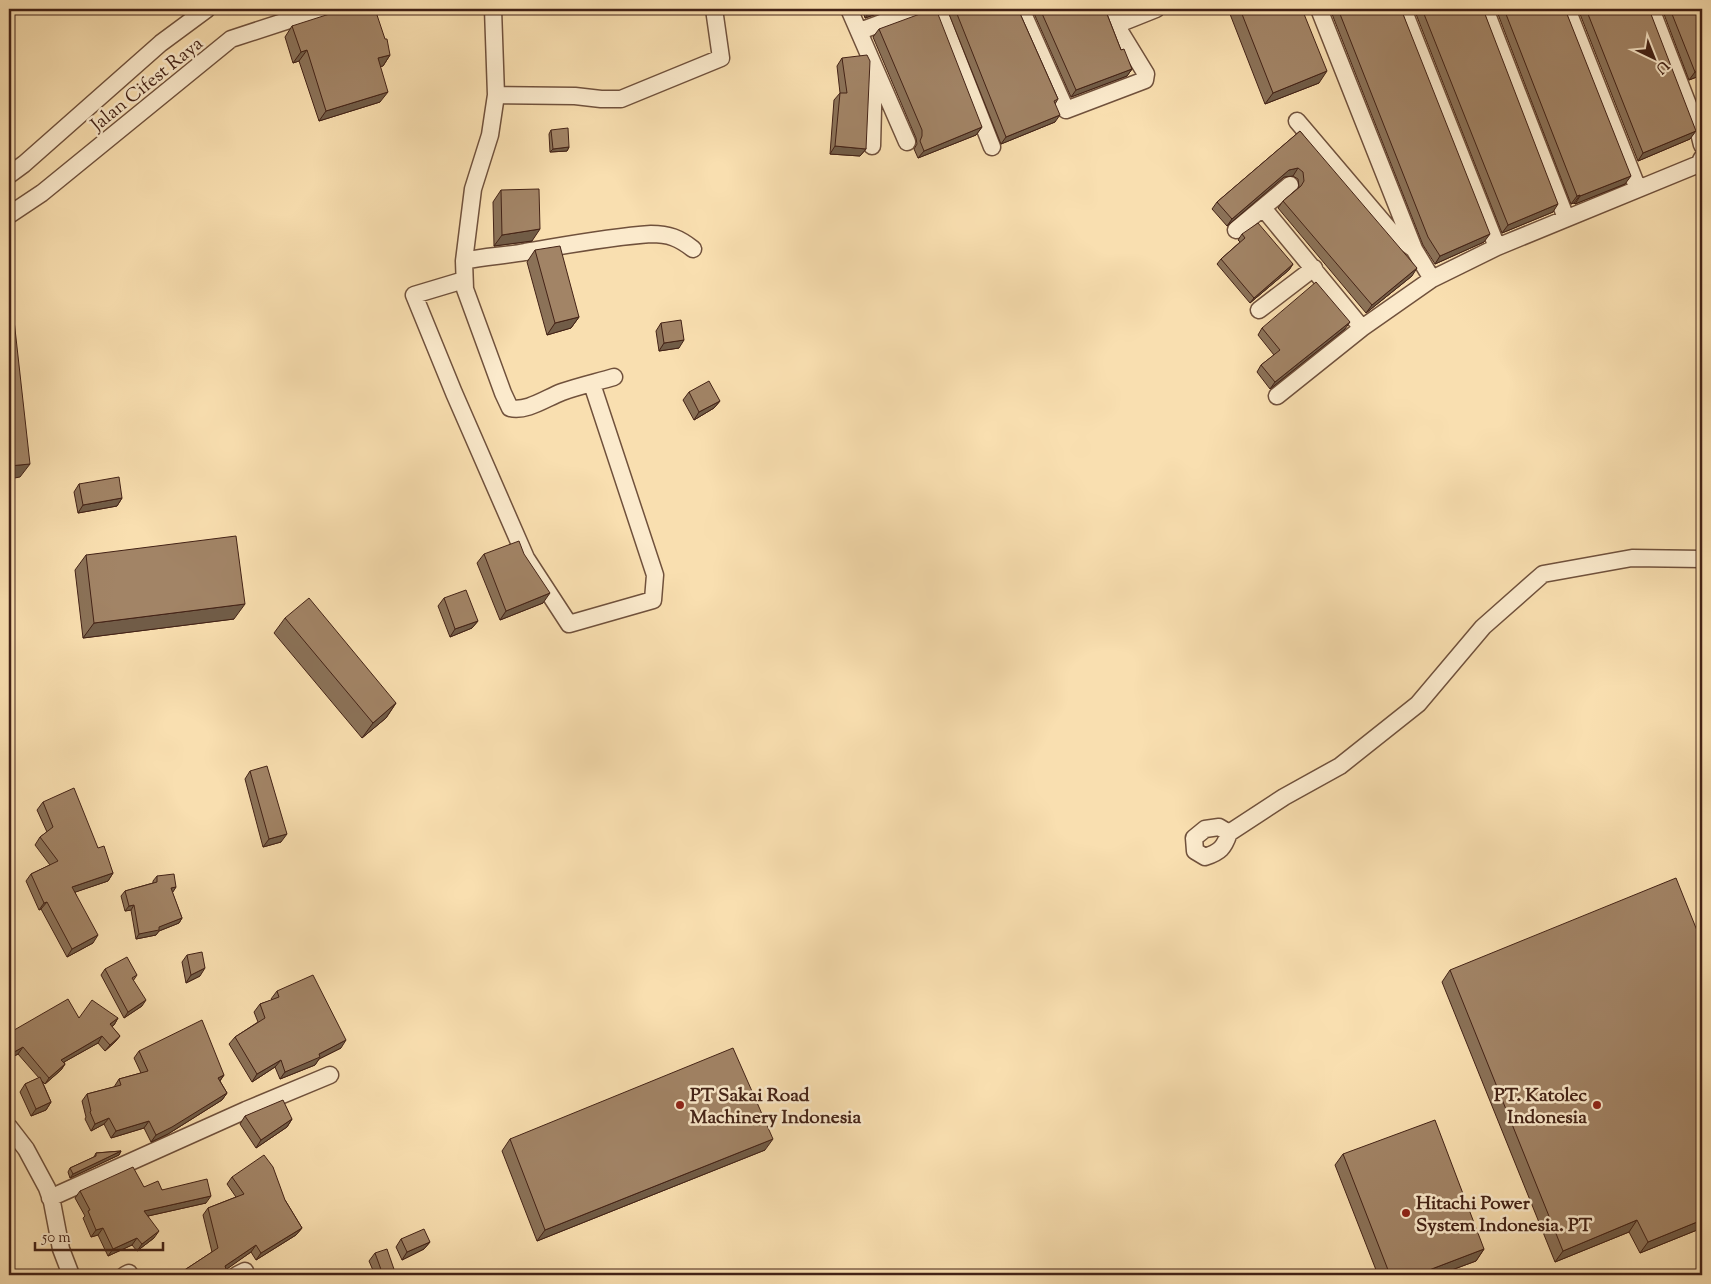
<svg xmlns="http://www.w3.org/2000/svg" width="1711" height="1284" font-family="'Sorts Mill Goudy',serif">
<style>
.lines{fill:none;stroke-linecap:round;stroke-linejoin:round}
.minor-casing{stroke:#70513c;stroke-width:19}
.minor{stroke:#fbeacc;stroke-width:16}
.wall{fill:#8b7258;stroke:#432216}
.shaded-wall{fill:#715c47;stroke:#432216}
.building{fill:#a28466;stroke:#432216}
.poi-dot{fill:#8f2418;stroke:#fbeacc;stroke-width:2}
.labels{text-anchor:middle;stroke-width:5;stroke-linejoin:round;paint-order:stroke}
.street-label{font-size:19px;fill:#432216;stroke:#fbeacc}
.poi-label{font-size:19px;font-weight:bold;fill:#432216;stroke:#fbeacc;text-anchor:start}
</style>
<rect width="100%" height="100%" fill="#f9dfb0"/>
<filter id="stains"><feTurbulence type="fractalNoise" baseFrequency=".004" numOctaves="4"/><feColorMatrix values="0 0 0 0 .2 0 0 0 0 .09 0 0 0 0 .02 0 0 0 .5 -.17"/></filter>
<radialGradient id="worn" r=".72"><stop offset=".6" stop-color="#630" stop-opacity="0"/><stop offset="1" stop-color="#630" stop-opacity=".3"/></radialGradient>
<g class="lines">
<g class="minor-casing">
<path id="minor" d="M493,9L496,95L490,135L473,189L464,261L465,289L503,393L510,408C527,412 546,398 562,392C579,386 597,382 614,377
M849,9L907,142
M938,9L992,147
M1021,9L1066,110L1145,80L1146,74L1116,25L1109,9
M1319,9L1414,249L1432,279L1497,247L1699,164L1702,158
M1403,9L1497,247
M1485,9L1566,218
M1567,9L1638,189
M1651,9L1699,133L1702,145
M1116,25L1156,9
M860,31L919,9
M496,95L575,96L601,99H621L721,58L714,9
M1297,121L1393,234L1414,249
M872,146L874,70
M9,175L24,164L161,43L207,9
M1263,208L1362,328
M9,215L42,193L231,39L323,9
M1236,230L1290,185
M464,261C484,256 504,256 525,252C567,245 608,237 651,234C669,234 679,238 693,249
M464,280L414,295L454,393L526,558L569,624L653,600L655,575L592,384
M1259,310L1314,268
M1277,396L1362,328L1432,279
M1229,833L1219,827L1205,829L1194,838L1195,851L1205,857C1220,852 1224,848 1229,833L1284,797L1340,766L1418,704L1483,627L1543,574L1632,558L1702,559
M9,1127L26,1149L47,1188L52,1202L61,1249L71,1275
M50,1198L246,1110L330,1075
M125,1275L129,1273
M237,1275L245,1271"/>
</g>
<use href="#minor" class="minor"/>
</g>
<path class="wall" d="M862,9H891L865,18Z
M947,9H1018L1058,99L1055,104V122L1001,144Z
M1032,9H1105L1121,50L1132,69L1127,76L1071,97Z
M1228,9H1302L1319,83L1265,104Z
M1330,9H1401L1484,242L1435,264L1423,245Z
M1414,9H1483L1553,212L1502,233Z
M1496,9H1565L1625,184L1575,204L1574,203L1571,204Z
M1578,9H1649L1690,139L1638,161Z
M1662,9H1702V75L1689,80Z
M292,26L390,55L383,66H380V102L319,121L299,61L293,63L285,37Z
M879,29L982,127L976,135L918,158L914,149L917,144L916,138L873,37Z
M842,58L866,149L860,156L830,154L834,100L840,93L837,66Z
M551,130L569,147L567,151L550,152L549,134Z
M1300,131L1412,276L1366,313L1278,208L1283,201L1299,187L1298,179L1293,176L1284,177L1227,226L1212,209L1217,202Z
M501,190L532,241L494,246L493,202Z
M1242,234L1293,264L1289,270L1250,303L1217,264L1221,259L1240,242L1238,240Z
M535,250L579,317L571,328L547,335L527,262Z
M661,323L679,348L659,351L656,331Z
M1262,328L1345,329L1270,389L1257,372L1261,365L1274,355L1258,335Z
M689,392L720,401L714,408L694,420L683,400Z
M79,484L122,498L117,506L78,513L74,492Z
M484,554L543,603L500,620L477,563Z
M86,555L234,619L83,638L75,570Z
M444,598L478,621L472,628L450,637L438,606Z
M285,618L396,703L386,718L362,738L274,633Z
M250,771L281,842L263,847L245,779Z
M43,802L98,848L113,873L108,881L75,892L93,943L67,957L41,909L39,910L26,881L31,874L50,865L35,845L40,837L47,832L37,810Z
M157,876L176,887L172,892L182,918L179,923L159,931L156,935L136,939L131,910L125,911L121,896L125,891L153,883V881Z
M187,955L200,976L186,983L182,962Z
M105,969L137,975L133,981L142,1006L124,1018L101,975Z
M1450,970L1702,1228L1640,1253L1629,1232L1555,1262L1442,982Z
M277,991L341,1048L319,1059L315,1065L280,1079L275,1067L252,1082L229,1044L235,1037L258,1022L254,1012L260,1004L272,1000L271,999Z
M79,1018H118L114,1025L112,1027L120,1036L115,1042L105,1051L98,1043L64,1062L65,1064L61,1070L45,1084L42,1081L51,1102L46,1110L31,1116L20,1092L25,1084L39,1078L18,1054L9,1059V1033Z
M139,1051L224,1075L220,1081L227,1093L222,1100L168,1134L151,1142L144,1128L111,1138L104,1124L91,1131L85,1119L86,1117L82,1101L87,1094L114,1087L119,1079L141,1073L134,1058Z
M245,1116L292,1119L287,1127L256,1148L240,1124Z
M510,1139L765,1150L537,1241L502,1151Z
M121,1151L119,1155L70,1178L68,1172L70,1168L94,1157L96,1153Z
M1343,1154L1484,1249L1476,1261L1438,1275H1378L1335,1165Z
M232,1177L285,1200L302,1228L296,1235L256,1260L251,1252L226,1269L228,1275H179L180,1273L212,1252L203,1215L208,1208L236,1197L227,1184Z
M144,1187L162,1190L206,1203L148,1216L154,1238L137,1251L132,1245L108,1256L98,1235L91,1237L83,1218L85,1216L75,1198L80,1191Z
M401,1239L430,1242L424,1249L402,1260L396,1247Z
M375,1253L396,1275H375L369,1261Z"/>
<path class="shaded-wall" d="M877,9H891L865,18L870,11Z
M307,50L299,61L293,63L301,52Z
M390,55L383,66L370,69L378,58Z
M1132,69L1127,76L1071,97L1076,90Z
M1702,69V75L1689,80L1695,72Z
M1327,71L1319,83L1265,104L1273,93Z
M388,92L380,102L319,121L326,111Z
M1060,115L1055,122L1001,144L1006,137Z
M982,127L976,135L918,158L924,151Z
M1696,131L1690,139L1638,161L1643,153Z
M835,146L866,149L860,156L830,154Z
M569,147L567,151L550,152L553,149Z
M1298,168L1293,176L1284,177L1227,226L1232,219L1289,170Z
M1631,176L1625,184L1575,204L1580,196Z
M1580,195L1574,203L1571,204L1577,196Z
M1558,204L1553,212L1502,233L1508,225Z
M540,229L532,241L494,246L502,235Z
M1490,234L1484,242L1435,264L1440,256Z
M1293,264L1289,270L1250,303L1254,298Z
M1417,268L1412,276L1366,313L1372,305Z
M579,317L571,328L547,335L555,323Z
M1350,322L1345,329L1270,389L1275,382Z
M684,340L679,348L659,351L664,343Z
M720,401L714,408L694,420L699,412Z
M30,464L20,477L9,479V466Z
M122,498L117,506L78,513L83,505Z
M550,593L543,603L500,620L506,611Z
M245,604L234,619L83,638L94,623Z
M478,621L472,628L450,637L455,629Z
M396,703L386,718L362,738L373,723Z
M287,834L281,842L263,847L269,839Z
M113,873L108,881L67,895L72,887Z
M176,887L173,892L167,893L171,888Z
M47,902L41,909L39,910L44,903Z
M134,905L131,910L125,911L129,906Z
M182,918L179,923L159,931L156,935L136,939L139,934Z
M98,935L93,943L67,957L72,949Z
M205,968L200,976L186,983L191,975Z
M146,1000L142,1006L124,1018L128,1012Z
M118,1018L114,1025L105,1031L110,1024Z
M102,1036L98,1043L57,1066L61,1060Z
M120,1036L115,1042L105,1051L110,1045Z
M346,1040L341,1048L319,1059L315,1065L280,1079L285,1072Z
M23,1047L18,1054L9,1059V1055Z
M281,1060L275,1067L252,1082L257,1074Z
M65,1064L61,1070L45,1084L49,1078Z
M224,1075L219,1082L218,1078Z
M227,1093L222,1100L168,1134L151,1142L156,1135Z
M51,1102L46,1110L31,1116L36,1109Z
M109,1118L104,1124L91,1131L95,1124Z
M292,1119L287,1127L256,1148L261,1140Z
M149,1121L144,1128L111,1138L116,1131Z
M773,1139L765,1150L537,1241L545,1230Z
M121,1151L119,1155L70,1178L73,1174Z
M211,1196L206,1203L139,1218L144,1211Z
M1637,1220L1629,1232L1555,1262L1563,1251Z
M1702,1220V1228L1640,1253L1648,1242Z
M103,1228L98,1235L91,1237L96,1230Z
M302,1228L296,1235L256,1260L261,1253Z
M159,1231L154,1238L137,1251L142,1244Z
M137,1238L132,1245L108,1256L113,1249Z
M430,1242L424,1249L402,1260L407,1252Z
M256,1245L251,1252L220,1274L225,1266Z
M1484,1249L1476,1261L1438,1275H1416Z"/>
<path class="building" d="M345,9H375L385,39H387L390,55L378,58L388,92L326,111L307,50L301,52L292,26Z
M869,9H877L870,11Z
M930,9H936L982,127L924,151L920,141L922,136V130L879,29L928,11Z
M955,9H1018L1058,99L1054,101L1060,115L1006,137Z
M1040,9H1105L1121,50L1124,49L1132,69L1076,90Z
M1240,9H1302L1327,71L1273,93Z
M1338,9H1401L1490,234L1440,256L1428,237Z
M1422,9H1483L1558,204L1508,225Z
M1504,9H1565L1631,176L1580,196V195L1577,196Z
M1586,9H1649L1696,131L1643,153Z
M1670,9H1702V69L1695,72Z
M867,55L870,61L866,149L835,146L840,93H847L842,58Z
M568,128L569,147L553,149L551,130Z
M1300,131L1417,268L1372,305L1283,201L1301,186L1304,181L1303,172L1298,168L1289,170L1232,219L1217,202Z
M539,189L540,229L502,235L501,190Z
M1258,223L1293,264L1254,298L1221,259L1245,238L1242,234Z
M560,246L579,317L555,323L535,250Z
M9,275L30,464L9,466Z
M1316,282L1350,322L1275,382L1261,365L1280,350L1262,328Z
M681,320L684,340L664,343L661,323Z
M709,381L720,401L699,412L689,392Z
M119,477L122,498L83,505L79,484Z
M236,536L245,604L94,623L86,555Z
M519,541L524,554L550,593L506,611L484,554Z
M466,590L478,621L455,629L444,598Z
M309,598L396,703L373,723L285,618Z
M267,766L287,834L269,839L250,771Z
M74,788L98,848L104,846L113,873L72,887L98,935L72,949L47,902L44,903L31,874L58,861L40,837L53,827L43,802Z
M174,874L176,887L171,888L182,918L159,927V930L139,934L134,905L129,906L125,891L157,882V876Z
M1676,878L1702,943V1220L1648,1242L1637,1220L1563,1251L1450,970Z
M202,952L205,968L191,975L187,955Z
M127,957L137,975L132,978L146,1000L128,1012L105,969Z
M313,975L346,1040L319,1054L320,1057L285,1072L281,1060L257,1074L235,1037L265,1018L260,1004L279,997L277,991Z
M68,999L79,1018L92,1000L118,1018L110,1024L120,1036L110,1045L102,1036L61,1060L65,1064L49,1078L23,1047L9,1055V1033Z
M202,1020L224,1075L218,1078L227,1093L172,1127L156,1135L149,1121L116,1131L109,1118L95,1124L90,1112L91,1111L87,1094L121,1085L119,1079L148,1071L139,1051Z
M733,1048L773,1139L545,1230L510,1139Z
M40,1077L51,1102L36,1109L25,1084Z
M283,1100L292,1119L261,1140L245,1116Z
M1435,1120L1484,1249L1416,1275H1390L1343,1154Z
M121,1151L73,1174L70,1168L96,1156V1153Z
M264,1155L273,1167L285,1200L302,1228L261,1253L256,1245L225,1266L228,1275H181L180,1273L218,1248L208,1208L244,1194L232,1177Z
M133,1167L144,1187L158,1181L162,1190L207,1179L211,1196L144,1211L159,1231L142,1244L137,1238L113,1249L103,1228L96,1230L88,1211L90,1210L80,1191Z
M424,1229L430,1242L407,1252L401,1239Z
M387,1249L396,1275H383L375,1253Z"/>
<g class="poi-dot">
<circle cx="680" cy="1105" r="5"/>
<circle cx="1597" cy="1105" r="5"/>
<circle cx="1406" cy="1213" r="5"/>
</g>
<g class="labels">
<g class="street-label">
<text transform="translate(146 83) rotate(-39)" y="7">Jalan Cifest Raya</text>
</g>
<g class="poi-label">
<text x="690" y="1101">PT Sakai Road<tspan x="690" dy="22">Machinery Indonesia</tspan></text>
<text x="1587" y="1101" text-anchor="end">PT. Katolec<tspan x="1587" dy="22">Indonesia</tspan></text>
<text x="1416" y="1209">Hitachi Power<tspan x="1416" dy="22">System Indonesia. PT</tspan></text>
</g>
</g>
<rect width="1711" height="1284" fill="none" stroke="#f9dfb0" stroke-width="30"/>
<rect x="10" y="10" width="1691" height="1264" fill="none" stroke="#432216" stroke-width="2.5"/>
<rect x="15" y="15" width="1681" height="1254" fill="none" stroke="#432216"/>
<g transform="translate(1654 58) rotate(137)" stroke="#fbeacc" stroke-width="4" paint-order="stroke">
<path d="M0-4L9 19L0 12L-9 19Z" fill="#432216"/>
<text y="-8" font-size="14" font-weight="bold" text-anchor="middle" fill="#432216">U</text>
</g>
<path d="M35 1242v8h128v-8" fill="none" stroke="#432216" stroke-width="2.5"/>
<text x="42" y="1242" font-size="15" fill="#432216" stroke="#fbeacc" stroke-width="4" paint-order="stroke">50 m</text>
<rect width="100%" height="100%" filter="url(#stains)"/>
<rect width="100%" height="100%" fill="url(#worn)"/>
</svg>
